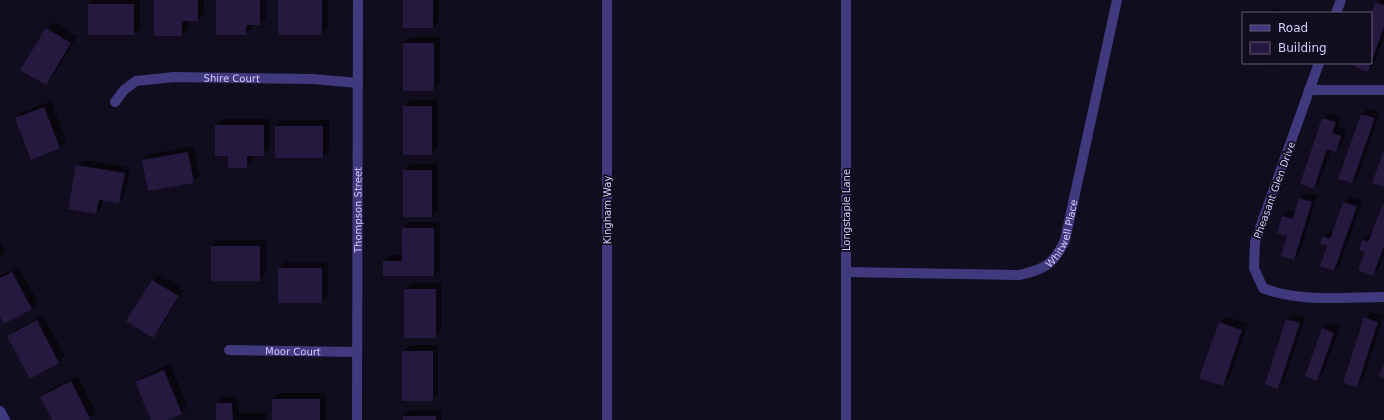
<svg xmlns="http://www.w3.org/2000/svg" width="1384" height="420" font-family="'DejaVu Sans',sans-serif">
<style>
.shadow{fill:#0007}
.building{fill:#24193f}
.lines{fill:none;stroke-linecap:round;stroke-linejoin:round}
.minor{stroke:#41397d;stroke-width:10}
.labels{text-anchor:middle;stroke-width:3.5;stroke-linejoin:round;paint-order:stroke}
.street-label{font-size:10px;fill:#d6cbfe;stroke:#110d1f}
</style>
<rect width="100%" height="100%" fill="#110d1f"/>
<path class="shadow" d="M93,0H140V28L134,34H89V4Z
M155,0H204V14L197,20H188V28L182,35Z
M217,0H266V18L260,24H252V28L246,34Z
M279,0H328V28L322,34H279Z
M404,0H439V21L433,27Z
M1379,0H1384V37L1374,64L1368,71L1355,63H1371V17Z
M1274,8L1286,13H1270Z
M53,22L77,36L52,78L45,84L22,70L47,28Z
M411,37H440V83L434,90L404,43Z
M1266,63H1276L1273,66Z
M411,100H438V148L431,154L404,107Z
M51,101L66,141L60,147L31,158L16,118L22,112Z
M1369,108L1380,112L1358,176L1352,182L1340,178L1362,114Z
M1329,112L1341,116L1338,127L1347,130L1342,144L1335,151L1331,149L1320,181L1314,188L1323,118Z
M222,119H270V148L264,155H253V161L246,167L229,155L216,125Z
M282,120H329V151L323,157L276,126Z
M194,146L199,176L193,182L143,161L149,154Z
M83,160L130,167L125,196L119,202L103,199L102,207L96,213L77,166Z
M411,164H438V210L431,216H404V170Z
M1306,192L1317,195L1300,253L1294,259L1283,216L1289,210L1296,212L1300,198Z
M1351,196L1363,200L1340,264L1334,270L1328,245L1323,237L1330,231L1334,232L1344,202Z
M1384,204V255L1379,268L1373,275L1363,240L1370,234L1372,235Z
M409,222H440V269L434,275H384V261L391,255H403V229Z
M0,240L5,251L0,256Z
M218,240H266V273L260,280L212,246Z
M285,262H328V295L322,302H279V269Z
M18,266L38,302L31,309L0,315V276Z
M159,274L184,290L159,330L153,336L127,320L153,280Z
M411,283H441V331L435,337L405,290Z
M1372,312L1384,316L1363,380L1357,386L1365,318Z
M1294,313L1305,317L1284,381L1278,388L1266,384L1287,319Z
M43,315L65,356L59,363L9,336L15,330Z
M1226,316L1248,324L1229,379L1223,385L1219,323Z
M1329,323L1340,327L1323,373L1317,380L1323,329Z
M410,345H438V393L432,400L403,351Z
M170,364L188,407L182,413L165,420H152L136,382L143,376Z
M77,376L96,412L87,420H53L41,397L48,391Z
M279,393H326V420H273V399Z
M223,397H238L239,413H266V420H217V403Z
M411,410H441V420H404V416Z"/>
<path class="building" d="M154,0H198V21H182V36H154Z
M216,0H260V25H246V35H216Z
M278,0H322V35H278Z
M403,0H433V28H403Z
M1375,2L1384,5V27L1371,63V14Z
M88,4H134V35H88Z
M46,28L71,43L46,85L20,70Z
M403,43H434V91H403Z
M1354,63H1371L1368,72L1353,66Z
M403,106H432V155H403Z
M44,107L60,148L31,160L15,118Z
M1361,114L1375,118L1352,183L1338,179Z
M1322,118L1336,122L1332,133L1341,136L1336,152L1327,149L1314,189L1300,184Z
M215,125H264V156H247V168H228V156H215Z
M275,126H323V158H275Z
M1384,150V187L1372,183Z
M188,152L194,183L148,191L142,160Z
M76,165L125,173L119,203L99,200L96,214L68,209Z
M403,170H432V217H403Z
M1299,198L1312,202L1294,260L1281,256L1287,236L1277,233L1282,216L1293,219Z
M1343,202L1357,206L1334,271L1320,266L1327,246L1320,243L1323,236L1330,239Z
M1383,204H1384V246L1373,276L1358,270L1365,252L1359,250L1363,240L1368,242Z
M402,228H434V276H383V261H402Z
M211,246H260V281H211Z
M278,268H322V303H278Z
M12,272L32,309L4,324L0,317V278Z
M152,280L179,296L153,338L126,321Z
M404,289H436V338H404Z
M1364,317L1378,322L1357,387L1343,383Z
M1286,319L1300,323L1278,389L1265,384Z
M37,320L59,363L30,379L7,336Z
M1219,322L1242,330L1223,386L1199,378Z
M1322,328L1334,333L1317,381L1305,376Z
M402,351H433V401H402Z
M1384,364V378L1379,376Z
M164,370L182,414L168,420H151L135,382Z
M71,381L90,419L89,420H52L40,397Z
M272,399H320V420H272Z
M216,403H232L233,420H216Z
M403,416H436V420H403Z"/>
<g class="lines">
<g class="minor">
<path d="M846,0V420"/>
<path d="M1336,13L1341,0"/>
<path d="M1319,63L1255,242L1254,268L1263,288C1300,303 1345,297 1384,297"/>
<path d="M1309,90H1384"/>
<path id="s1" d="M115,102L124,90L136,81L174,77L313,79L358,83"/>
<path id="s2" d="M846,272L1019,275C1044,270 1054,264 1065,240L1117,0"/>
<path id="s3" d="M229,350L357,352"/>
<path d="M0,411L5,420"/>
<path id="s4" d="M357,420L358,0"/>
<path d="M607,420V0"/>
</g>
</g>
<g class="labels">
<g class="street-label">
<text dy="4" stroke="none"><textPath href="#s1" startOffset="126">Shire Court</textPath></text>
<text transform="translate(1274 190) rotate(-70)" y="4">Pheasant Glen Drive</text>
<text dy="4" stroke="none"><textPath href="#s4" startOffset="210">Thompson Street</textPath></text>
<text transform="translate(607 210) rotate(-90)" y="4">Kingham Way</text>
<text transform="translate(846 210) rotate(-90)" y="4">Longstaple Lane</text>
<text dy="4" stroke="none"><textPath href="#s2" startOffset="239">Whitwell Place</textPath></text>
<text dy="4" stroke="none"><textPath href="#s3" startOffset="64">Moor Court</textPath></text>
</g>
</g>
<rect x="1242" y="12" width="130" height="52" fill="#110d1f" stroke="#605978"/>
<rect x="1250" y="25" width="20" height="6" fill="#41397d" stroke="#605978"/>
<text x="1278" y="32" font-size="12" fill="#d6cbfe">Road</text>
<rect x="1250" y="42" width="20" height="12" fill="#24193f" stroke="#605978"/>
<text x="1278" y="52" font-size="12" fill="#d6cbfe">Building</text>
</svg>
